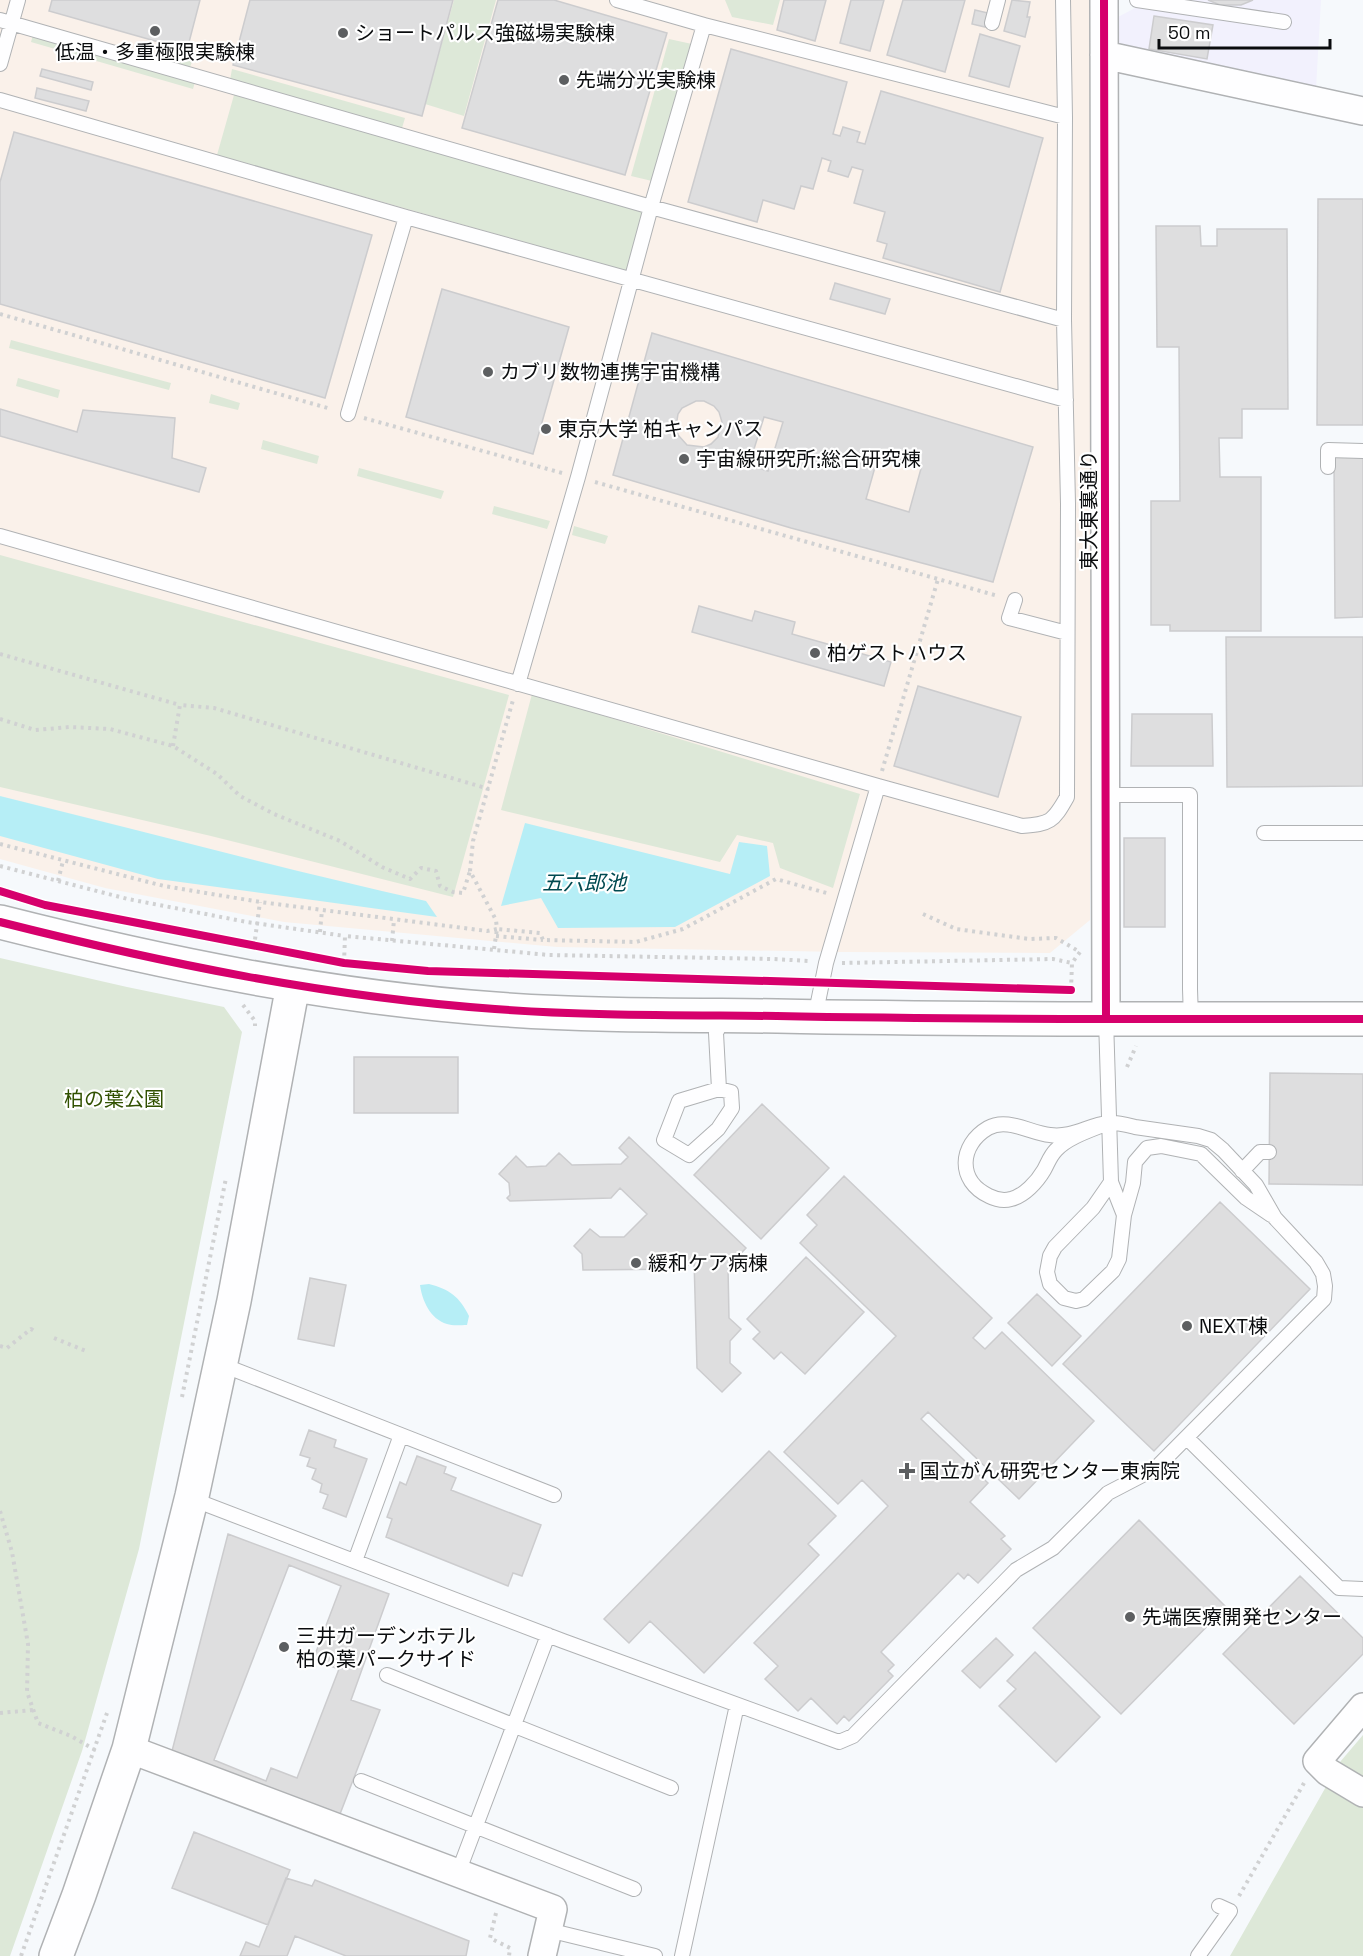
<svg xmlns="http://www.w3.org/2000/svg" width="1363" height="1956" font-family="'Space Grotesk','Noto Sans JP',sans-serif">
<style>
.industrial{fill:#f2f1fd}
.education{fill:#faf1ea}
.green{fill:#dde8d8}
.water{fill:#b6eef6}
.building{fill:#dededf;stroke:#ccccce;stroke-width:1.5;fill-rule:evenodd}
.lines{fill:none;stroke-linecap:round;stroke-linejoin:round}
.service-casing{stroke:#b0b2b4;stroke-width:16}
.minor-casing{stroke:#b0b2b4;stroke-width:30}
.tertiary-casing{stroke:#b0b2b4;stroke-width:36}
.path{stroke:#d0d1d2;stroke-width:4;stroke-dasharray:3 4.5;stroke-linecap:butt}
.service{stroke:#fefeff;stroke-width:14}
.minor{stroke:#fefeff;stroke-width:27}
.tertiary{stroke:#fefeff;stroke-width:33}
.cycleway-casing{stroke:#fff;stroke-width:11}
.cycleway{stroke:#d6006c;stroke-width:8}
.poi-dot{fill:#5d5f61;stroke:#fff;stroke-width:2}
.labels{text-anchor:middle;stroke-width:4.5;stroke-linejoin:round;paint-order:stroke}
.poi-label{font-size:20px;fill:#0a0c0e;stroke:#fff;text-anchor:start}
.street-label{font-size:20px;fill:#0a0c0e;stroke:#fff}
.park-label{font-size:20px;fill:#315101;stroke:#fff}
.water-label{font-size:21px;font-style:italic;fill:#004a51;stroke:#fff}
</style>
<rect width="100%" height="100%" fill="#f6f9fc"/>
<path class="industrial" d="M1137,0H1321L1316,89L1119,47L1118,17L1137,7Z"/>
<path class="education" d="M0,0H1093L1090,920L1050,953L841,952L557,947L284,922L105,888L0,859Z"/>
<path class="green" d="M454,0H496L464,116L425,104Z
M725,0H780L773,25L732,17Z
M33,35L195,82L193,89L31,42Z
M669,39L692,44L652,181L631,176Z
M162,46L194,56L189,70L158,60Z
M232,69L405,118L402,128L230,80Z
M234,95L644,211L627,271L217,155Z
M11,340L171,383L169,390L9,348Z
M18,378L60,390L58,398L16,386Z
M211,394L240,403L238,410L209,403Z
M263,440L319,456L317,464L261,449Z
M359,468L444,491L441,499L357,476Z
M494,506L550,521L547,529L492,514Z
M574,526L608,536L605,544L572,535Z
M0,555L509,695L453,897L211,836L0,787Z
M532,694L860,794L833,888L780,868L773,843L737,835L720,862L501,810Z
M0,958L127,987L224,1007L242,1032L139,1549L82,1751L10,1956H0Z
M1363,1735V1956H1230L1340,1762Z"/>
<path class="water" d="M0,796C142,831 284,869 426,901L437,917L158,879L0,836Z
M525,823L730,874L739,842L767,846L770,876L675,927L558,928L541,898L501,906Z
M429,1284C449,1289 460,1297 469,1316L467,1325C461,1325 452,1326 447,1324C430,1319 422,1300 420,1285Z"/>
<path class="building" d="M52,0H200L187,50L49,11Z
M250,0H453L422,116L233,65Z
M498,0H554L667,33L625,175L462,128Z
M784,0H826L815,41L777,30Z
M851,0H884L870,51L840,43Z
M903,0H965L945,72L887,55Z
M1012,0L1030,2L1027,17H1030L1025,37L1004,31Z
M1208,0H1253L1241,5H1220Z
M975,10L988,13L985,27L972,24Z
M1154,16L1213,25L1207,59L1149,49Z
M980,34L1020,46L1009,87L969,76Z
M731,49L847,82L833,134L840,136L843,127L860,132L857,142L865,144L881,91L1043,138L1000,292L883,258L887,244L877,241L885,212L854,203L863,170L852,167L848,177L828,171L831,161L822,158L813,189L801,186L794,209L763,200L757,222L688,202Z
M42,69L93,82L91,90L40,76Z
M37,88L89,101L86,111L35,98Z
M14,132L372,235L325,398L0,304V182Z
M1318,199H1363V425H1317Z
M1156,226H1200L1201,246H1217V229H1287L1288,409H1242V438H1219L1220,477H1261V631H1170V625H1151V501H1180L1179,347H1157Z
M835,283L890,299L885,314L830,299Z
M442,289L569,327L533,454L406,417Z
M652,333L1033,447L993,582L791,528L613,475ZM696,401H704L714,406L719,412L722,422L718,437L711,444L704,447L687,445L678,435L676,427L678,414L682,408ZM764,417L783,422L768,471L749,465ZM879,453L922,465L909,512L866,499Z
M0,409L77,432L83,410L175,418L172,458L206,468L199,492L0,436Z
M1334,457H1363V617L1335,618Z
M699,606L752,621L755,611L795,622L792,634L891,662L884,686L692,632Z
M1226,637H1363V786L1227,787Z
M918,686L1021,717L998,797L894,766Z
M1132,714H1212L1213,766H1131Z
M1124,838H1165V927H1124Z
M354,1057H458V1113H354Z
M1270,1073L1363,1074V1185L1269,1184Z
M762,1104L829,1168L761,1239L694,1175Z
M629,1137L746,1248L728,1267L729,1318L741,1329L730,1341V1363L741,1373L722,1392L697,1368L694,1259L684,1269L583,1270L582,1254L574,1246L590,1229L600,1237H624L647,1214L620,1188L611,1198L510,1201L507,1198L510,1195L509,1183L499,1174L516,1156L527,1167L546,1166L559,1153L572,1165L621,1164L628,1157L619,1148Z
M844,1176L992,1318L973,1338L985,1349L1002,1332L1094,1421L1019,1499L928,1412L921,1419L988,1483L970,1502L1005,1536L1001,1539L1011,1549L978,1583L968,1574L964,1579L958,1573L881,1652L894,1665L888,1671L893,1676L849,1721L844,1716L837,1724L811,1698L798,1711L765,1679L778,1666L754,1643L888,1506L862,1480L838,1504L784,1452L896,1336L800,1243L817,1225L807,1215Z
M1220,1202L1310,1289L1154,1451L1063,1364Z
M806,1257L864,1312L805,1374L781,1352L774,1359L753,1339L760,1332L747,1319Z
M310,1278L346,1285L334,1346L298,1339Z
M1037,1294L1081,1336L1052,1366L1008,1323Z
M309,1430L336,1440L334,1447L367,1459L346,1517L323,1508L328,1495L320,1492L322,1484L312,1479L316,1469L307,1466L310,1458L300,1455Z
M769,1451L836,1516L808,1544L819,1555L704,1673L650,1621L629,1643L604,1619Z
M417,1456L446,1467L444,1473L456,1478L451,1490L541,1525L522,1576L513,1573L508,1586L386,1537L392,1519L387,1517L400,1482L406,1485Z
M1139,1520L1226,1607L1121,1714L1033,1628Z
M228,1534L389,1594L351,1700L380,1710L340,1814L172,1751Z
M289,1565L341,1586L313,1660L339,1669L297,1778L271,1768L266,1781L214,1760Z
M1300,1576L1363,1638V1654L1294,1724L1223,1654Z
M996,1638L1013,1655L980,1688L962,1671Z
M1035,1652L1100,1717L1056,1762L999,1706L1016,1689L1007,1681Z
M194,1832L290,1870L268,1925L172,1888Z
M286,1878L312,1886L315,1880L469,1941L466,1956H346L295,1936L287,1956H240L246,1942L259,1947Z"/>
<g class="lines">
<g class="service-casing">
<path id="service" d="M617,0L704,25L1065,117
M1137,0L1284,22
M0,20L651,207L1064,320
M992,23L998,0
M0,64L18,0
M0,100L406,217L1066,400
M348,414L406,217
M1328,467V450L1363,451
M0,536L878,786L1022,826C1050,824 1053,822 1067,797L1068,504L1064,320L1065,117L1063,0
M1015,600L1009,618L1067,633
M518,684L578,477L651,207L704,25
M1106,795H1190V989L1191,1019
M1264,833H1363
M815,1017L826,963L878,786
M1106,1019L1111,1182L1124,1215L1119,1259L1113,1271L1084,1299L1076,1301L1064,1298L1050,1284L1047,1272L1050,1256L1055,1247L1093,1208L1111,1182
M719,1089L731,1092L732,1108L718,1129L689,1155L664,1140L679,1101Z
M719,1089L716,1033L724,1016
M1242,1171L1260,1152H1269
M1124,1215L1133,1183L1135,1162L1147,1148L1161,1146L1201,1154L1246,1198L1271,1215
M220,1364L554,1495
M1187,1438L1339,1588L1363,1589
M192,1499L563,1641L839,1742L853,1736L1016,1570L1053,1548L1108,1493L1156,1468L1324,1299L1325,1286L1323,1274L1316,1262L1275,1218L1256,1185L1223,1150L1211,1140L1198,1136C1177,1133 1156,1130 1135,1127C1127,1125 1116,1122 1108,1123C1088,1125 1073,1138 1050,1135C1030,1133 1007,1117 988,1128C959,1145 957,1181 989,1196C995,1199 1004,1201 1011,1199C1024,1196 1037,1182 1044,1170C1048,1163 1050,1156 1056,1150C1068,1137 1091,1130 1108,1123
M355,1561L401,1435
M387,1675L671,1788
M361,1781L634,1889
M458,1873L548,1635
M548,1930L655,1956
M682,1956L737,1705
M1198,1956L1230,1911L1219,1906"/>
</g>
<g class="minor-casing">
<path id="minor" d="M1104,0L1106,1019
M1104,55L1363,111
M1363,1707L1317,1761L1328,1772L1363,1793
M129,1749L553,1909L542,1956"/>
</g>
<g class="tertiary-casing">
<path id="tertiary" d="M0,922C162,963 328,997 495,1009C589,1016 683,1015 777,1016C972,1020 1168,1019 1363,1019
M56,1956L79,1895L129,1749L192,1496L234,1301L293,985"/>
</g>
<path class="path" d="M0,314L331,409
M364,418L562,473
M595,482L998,596
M0,654L180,705
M0,719L35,730L70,727L110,729L173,746L217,774L240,796L274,814L340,841L382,867L410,879L421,868L436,871L440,886L453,892L463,893L470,871
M173,746L180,705L214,708L489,789
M882,771L938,579
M0,844L164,886L260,902L487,931L497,929L496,920L470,871L473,841L513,700
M0,866L128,899L247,922L345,936
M58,881L63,861
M923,914L956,929L1029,939L1056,938L1080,952
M320,932L322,910
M496,936L543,940
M392,941L394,920
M254,947L260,902
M494,949L497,929L540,933L543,940L636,942L683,929L776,879L830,894
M344,963L345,936L549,955L774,959L808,961
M842,963L1053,959L1072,963
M1071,990L1072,963L1080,952
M243,1005L255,1021V1026
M1127,1067L1136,1046
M54,1338L86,1351
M0,1346L7,1348L31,1329L34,1331
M182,1397L226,1178
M0,1511L12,1552L28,1644L27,1692L38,1723L71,1736L95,1750
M0,1713L33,1710
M1239,1896L1304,1783
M496,1913L490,1938L510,1948L509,1956
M21,1956L107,1713"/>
<use href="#service" class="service"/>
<use href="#minor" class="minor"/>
<use href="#tertiary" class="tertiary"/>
<g class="cycleway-casing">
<path id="cycleway" d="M1104,0L1106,1019
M0,891L45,905L344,963L428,971L1071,990
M0,922C162,963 328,997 495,1009C589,1016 683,1015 777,1016C972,1020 1168,1019 1363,1019"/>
</g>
<use href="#cycleway" class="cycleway"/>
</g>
<g class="poi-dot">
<circle cx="155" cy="31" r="6"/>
<circle cx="343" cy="33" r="6"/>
<circle cx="564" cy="80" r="6"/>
<circle cx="488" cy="372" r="6"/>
<circle cx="546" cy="429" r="6"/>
<circle cx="684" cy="459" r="6"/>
<circle cx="815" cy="653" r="6"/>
<circle cx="636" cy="1263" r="6"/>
<circle cx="1187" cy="1326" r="6"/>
<path d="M904 1462h6v6h6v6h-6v6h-6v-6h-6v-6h6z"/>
<circle cx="1130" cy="1617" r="6"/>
<circle cx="284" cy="1647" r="6"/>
</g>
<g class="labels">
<g class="poi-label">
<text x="355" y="40">ショートパルス強磁場実験棟</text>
<text x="155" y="59" text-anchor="middle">低温・多重極限実験棟</text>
<text x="576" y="87">先端分光実験棟</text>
<text x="500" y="379">カブリ数物連携宇宙機構</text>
<text x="558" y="436">東京大学 柏キャンパス</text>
<text x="696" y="466">宇宙線研究所;総合研究棟</text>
<text x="827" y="660">柏ゲストハウス</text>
<text x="648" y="1270">緩和ケア病棟</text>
<text x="1199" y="1333">NEXT棟</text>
<text x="920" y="1478">国立がん研究センター東病院</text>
<text x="1142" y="1624">先端医療開発センター</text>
<text x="296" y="1643">三井ガーデンホテル<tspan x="296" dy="23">柏の葉パークサイド</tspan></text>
</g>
<g class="street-label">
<text transform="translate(1089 510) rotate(-90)" y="7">東大東裏通り</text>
</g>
<g class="park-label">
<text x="114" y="1106">柏の葉公園</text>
</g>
<g class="water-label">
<text x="584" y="890">五六郎池</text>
</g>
</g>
<path d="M1159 39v9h171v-9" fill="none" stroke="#0a0c0e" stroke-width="3"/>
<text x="1168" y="39" font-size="18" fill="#0a0c0e" stroke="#ffffff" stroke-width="4.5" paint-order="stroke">50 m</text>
</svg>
